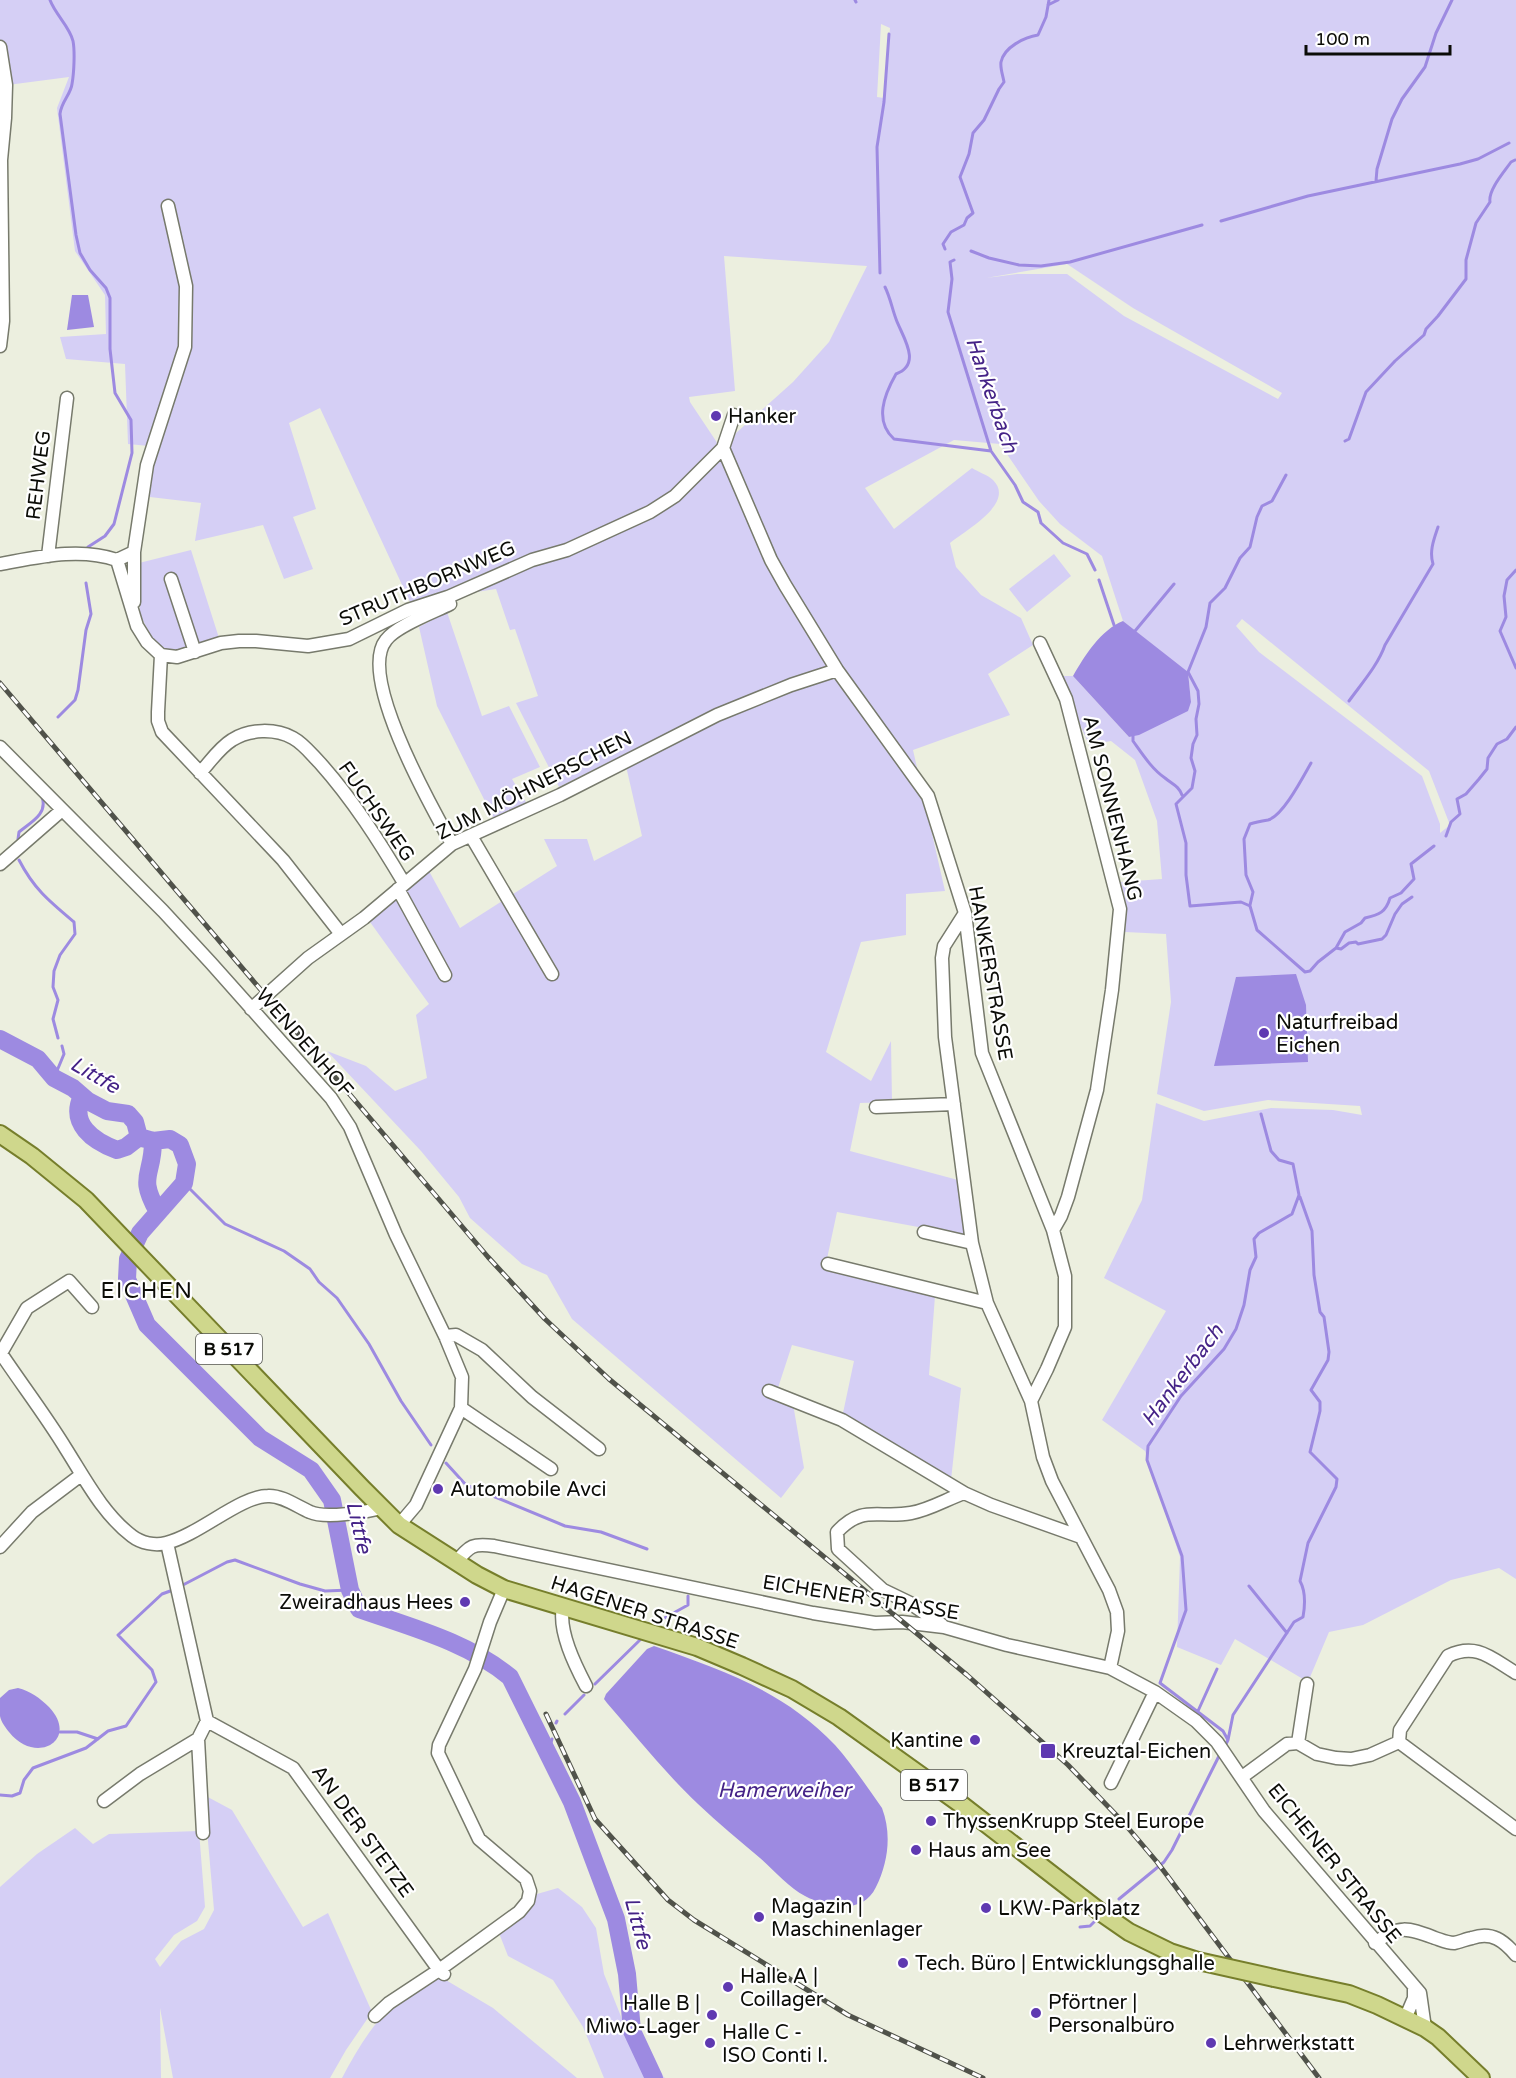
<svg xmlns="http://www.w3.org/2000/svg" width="1516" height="2078" font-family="'Varela Round',sans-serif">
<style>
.green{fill:#d5cff5;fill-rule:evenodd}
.water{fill:#9d8ae1}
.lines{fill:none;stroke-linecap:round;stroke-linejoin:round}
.stream{stroke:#9d8ae1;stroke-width:3}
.river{stroke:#9d8ae1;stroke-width:18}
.minor-casing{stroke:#777a6c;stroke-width:15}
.major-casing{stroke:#767e2b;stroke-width:20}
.minor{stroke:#fff;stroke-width:12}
.major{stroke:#cfd78c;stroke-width:16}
.rail-casing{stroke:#50524a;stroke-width:5}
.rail{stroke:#fff;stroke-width:3;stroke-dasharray:9;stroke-linecap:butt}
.major-bridge-casing{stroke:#767e2b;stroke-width:20;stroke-linecap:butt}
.major-bridge{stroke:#cfd78c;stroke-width:16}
.poi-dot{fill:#5f39b1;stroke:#fff;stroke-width:2}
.labels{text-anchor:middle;stroke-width:4.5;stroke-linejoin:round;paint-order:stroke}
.shield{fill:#fff;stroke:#545551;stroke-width:1.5}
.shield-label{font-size:18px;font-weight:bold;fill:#0b0c07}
.poi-label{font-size:20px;fill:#0b0c07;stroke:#fff;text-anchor:start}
.street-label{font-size:20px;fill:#0b0c07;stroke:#fff}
.water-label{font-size:21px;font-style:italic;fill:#452387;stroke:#fff}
.quarter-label{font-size:22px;letter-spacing:1.5px;fill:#0b0c07;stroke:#fff}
</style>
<rect width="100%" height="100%" fill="#ecefdf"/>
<path class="green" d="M0,0H1516V1579L1499,1568L1451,1580L1363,1625L1329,1632L1308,1682L1235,1639L1221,1665L1177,1647L1180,1557L1145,1451L1102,1420L1166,1311L1104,1278L1142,1200L1156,1103L1204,1121L1271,1108L1333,1110L1362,1115L1360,1106L1268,1100L1204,1111L1157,1094L1171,1002L1166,934L1125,932L1127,908L1121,882L1162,879L1157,821L1135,760L1111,741L1089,745L1059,676H1073L1129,737L1191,702L1188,673L1123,621L1102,556L1060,524L1039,501L1000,444L954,440L865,488L894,529L972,468C978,472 988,475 993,480C1016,503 966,530 950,543L956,567L981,595L1021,618L1033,645L988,674L1010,715L913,750L945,891L906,894V935L861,942L826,1052L871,1081L891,1041L892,1102L860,1103L850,1151L958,1180L967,1236L837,1212L825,1268L935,1296L929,1375L961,1388L951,1480L843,1413L854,1361L792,1345L775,1397L793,1404L804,1468L781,1498L572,1319L547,1275L522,1264L470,1218L459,1197L421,1151L327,1051L366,1066L395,1091L427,1078L416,1015L429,1004L370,922L429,871L460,928L557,866L544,839H587L594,861L642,836L626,766L719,719L819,682L840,667L776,557L728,449L736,433L793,382L829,342L867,266L724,256L735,391L689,397L690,402L716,441L765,561L830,666L715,709L559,787L516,703L538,696L515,629L510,630L496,589L410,602L320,408L289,423L316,509L293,517L313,569L284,579L263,525L195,541L201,503L150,497L149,446L128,444L125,364L66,359L60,337L106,334L105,295L75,251L57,108L69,77L0,86ZM881,24L890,28L884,98L877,97ZM1067,264L1133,308L1282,393L1278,399L1124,316L1067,274H1017L986,278ZM1242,619L1429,771L1450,825L1440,833V824L1422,776L1259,652L1236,626Z
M191,550L219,638L175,652L163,651L154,641L140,615L139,563Z
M1054,554L1071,576L1027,612L1009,589Z
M447,612L482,716L509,706L540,767L512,779L527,804L495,821L437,706L419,627Z
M204,1795L232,1810L303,1927L328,1913L372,2012L346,2050L330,2078H173L160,2008L161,2078H0V1887L37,1854L75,1828L93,1844L109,1834L199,1831L205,1907L197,1921L174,1935L155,1959L160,1967L181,1941L204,1929L214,1910Z
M558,1888L582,1907L596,1928L604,1974L634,2049L665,2078H604L583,2027L553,1980L508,1956L499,1933L527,1911L537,1894Z
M439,1976L493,2008L577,2078H342C356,2052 371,2024 395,2005C408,1994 425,1986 439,1976Z"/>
<path class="water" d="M72,295H88L94,327L67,330Z
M1123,621L1188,672L1191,702L1188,711L1139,735L1129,737L1073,676C1085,655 1101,630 1123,621Z
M1296,974L1306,1005L1308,1062L1214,1066L1236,977Z
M654,1646C722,1670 784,1691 835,1745C852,1764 867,1787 882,1808C892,1834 888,1863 876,1887C863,1915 828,1908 805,1896C789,1888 774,1870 760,1858C739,1840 718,1823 698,1804C666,1774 636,1736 607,1703L604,1699L606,1694L647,1649Z
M18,1688C30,1691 40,1698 49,1707C80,1740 36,1766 9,1732C6,1728 1,1722 0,1716C0,1710 0,1704 0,1698L9,1690Z"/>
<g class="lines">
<path class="stream" d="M50,0C55,14 70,27 73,41C75,51 74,73 72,84C71,94 61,102 60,114L76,235L80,253L90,270L106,288L110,298V349L115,393L131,420L132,453L114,524L105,536L88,547
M855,0L856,2
M1048,5L1058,0
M1376,181L1377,169L1392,119L1402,99L1425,67L1436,33L1452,0
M1221,221L1308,196L1460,164L1478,159L1509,143
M945,249L943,244L951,232L964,225L967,218L973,213L960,177L969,154L973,133L984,120L999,89L1004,82C1003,76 1000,68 1001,62C1004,47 1025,37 1038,35L1046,17L1049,0
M971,251L989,258L1019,265L1041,266L1070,262L1202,225
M954,260L950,262L952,279L948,312L991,451L1015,485L1023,502L1038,512L1041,523L1063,543L1087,554L1095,570
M880,273L877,147L884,102L889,34
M885,287C890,297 892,308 896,319C902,336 923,364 896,374C884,395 874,421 894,439L991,451
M1345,441L1349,439L1366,392L1395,361L1424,335L1426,329L1438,316L1466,279V260L1476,223L1490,202C1488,190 1504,172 1511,162L1515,160
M1286,475L1272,501L1262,506L1257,517L1250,547L1240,558L1225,588L1210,603L1206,627L1188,672L1198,691L1199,704L1196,719L1197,735L1193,744L1191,758L1195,771L1192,788L1176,804L1186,843V875L1190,906L1241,902L1250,906L1257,930L1305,972L1310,971L1318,962L1336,948L1345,932L1361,923L1365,918C1379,915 1386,912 1390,898L1401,893L1414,879L1411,864L1434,846
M1516,570L1507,580L1504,596L1506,617L1500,631L1516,668
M1099,580L1114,625
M1135,631L1174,584
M1349,701C1362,683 1378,665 1385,645L1433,564C1429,551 1434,539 1438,527
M58,717L75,700L78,690L86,630L91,614L86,583
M1133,736V741C1143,755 1152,769 1165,778C1172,784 1179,786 1182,795
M1446,836L1451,822L1460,814L1457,799L1466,794L1479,779L1487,769L1488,758L1497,744L1507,739L1516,727
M18,839L19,832C31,822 48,814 42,797
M19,860C34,889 49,901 74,922L75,934L60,955L54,971L53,987L58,1000L53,1019L58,1038
M1250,905L1253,892L1246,875L1244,839L1250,824C1256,822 1262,821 1268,820C1283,816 1303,777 1311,763
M1336,948L1341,949L1349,943L1356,942L1358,944L1382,939L1386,935L1395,914L1402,904L1412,897
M54,1078L64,1054L62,1046
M184,1183L225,1224L284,1251L310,1269L319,1282L337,1298L369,1344L401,1401L431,1445
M446,1463L466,1485L565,1526L601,1532L647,1549
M181,1586L227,1562L235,1560L300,1584L325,1591L350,1590
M1249,1586L1287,1633
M652,1628L659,1621L688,1605V1596
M595,1684L643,1637
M1198,1711L1217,1669
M565,1714L584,1695
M556,1723L557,1721
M60,1732H77L98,1739
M1228,1740L1233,1715L1294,1622L1303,1617C1305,1606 1306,1592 1300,1581L1308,1543L1336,1487L1337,1479L1310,1452L1320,1411V1402L1311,1390L1328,1360L1329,1352L1324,1317L1320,1312L1314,1275L1312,1231L1300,1197
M1225,1746L1228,1740L1223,1731L1160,1683L1186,1610L1182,1556L1147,1460L1148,1446L1181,1396L1224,1349L1236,1329L1244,1305L1250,1270L1256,1257L1254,1239L1259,1233L1292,1214L1299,1195L1293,1164L1279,1160L1271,1151L1261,1114
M548,1753L552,1739
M0,1795L12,1796L20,1793L24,1780L33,1768L86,1748L108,1731L126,1726L156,1682L152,1670L118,1635L162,1594L173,1590
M1119,1899L1164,1862L1172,1850L1220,1754
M1080,1927L1090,1926L1094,1922"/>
<path class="river" d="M0,1039L38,1059L54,1078L73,1088L88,1101L107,1111L128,1114L135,1122L139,1137L153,1141L170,1139L180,1145L187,1164L184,1183L140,1233L128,1259L127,1279L147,1325L260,1438L311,1470L332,1500L350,1590L359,1609C410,1627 468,1642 510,1677L572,1802L616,1919L627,1974L632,2031L654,2078
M82,1096C69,1124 93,1141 117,1150L126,1147L139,1137
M153,1141C153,1177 137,1175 158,1212"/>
<g class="minor-casing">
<path id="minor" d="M0,47L6,85L5,118L1,160L3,321L0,346
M734,415L723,448L771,560L785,585L837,670L928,796L965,913L982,1053L1053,1230L1065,1276V1327L1047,1369L1031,1401L1043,1457L1052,1481L1109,1590L1117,1612L1118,1631L1110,1668
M134,552V602
M48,556L67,398
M117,560L137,626L147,642L161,655L177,657L221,643L239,641H256L308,646L349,639L408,610L448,597L532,560L567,550L650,512L675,496L723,448
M117,560L134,552L147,465L185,347L186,286L168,206
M0,564C39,557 79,547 117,560
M171,579L195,652
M448,598L450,604C434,612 396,626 386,640C357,676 432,808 452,844
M1040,643L1066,699L1120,909L1112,990L1097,1090L1068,1197L1061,1216L1053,1230
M161,655L158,712V721L162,732L283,860L341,934
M0,747L163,911L211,963L331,1098L350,1127L396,1235L445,1336L462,1377L461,1408L416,1505L399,1525
M200,773C210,762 219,748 232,740C249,729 275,728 293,738C304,744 312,755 320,763C353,800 379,841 404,883
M471,836L552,974
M0,864L62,810
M398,889L445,975
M965,913L944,946L942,958L945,1037L972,1243L987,1303L1031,1401
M251,1009L308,958L364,918L452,844L560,795L717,715L791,685L837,670
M876,1107L954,1104
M924,1232L972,1243
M828,1264L987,1303
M445,1336L456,1335L482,1350L532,1397L599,1449
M0,1352C22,1385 46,1416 66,1449C85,1479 103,1514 132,1536C141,1543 155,1546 166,1543C199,1535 240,1496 268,1496C282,1495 298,1507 310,1512C325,1519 366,1512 382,1508
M1,1353L27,1308L69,1281L92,1307
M769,1391L842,1420L964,1493
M461,1408L551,1469
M167,1543L207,1721L293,1768L439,1970L519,1912L528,1901L530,1891L526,1879L479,1839L438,1753L439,1745L475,1669L490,1622L504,1589
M0,1547L32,1512L81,1475
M456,1562C470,1546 472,1543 494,1546L813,1613L875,1623L902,1622L944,1627L1007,1645L1110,1668L1155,1692L1196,1721L1217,1742L1264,1811L1420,1993L1425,2028
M563,1607C558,1631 575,1665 586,1686
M942,1625L910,1603L883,1590L838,1549L837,1532C863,1504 878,1519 911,1513C929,1510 947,1499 964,1493L991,1505L1081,1537
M198,1739L203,1833
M1399,1742L1516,1829
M1298,1743L1307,1684
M1242,1777L1287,1744L1298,1743L1317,1754L1336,1758L1351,1759L1370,1755L1399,1742L1400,1730L1448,1656C1477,1642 1492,1659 1516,1673
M1111,1783L1155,1692
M104,1801L140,1774L198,1739L207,1721
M1375,1943C1399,1924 1408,1928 1435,1938C1441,1940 1447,1943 1454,1943C1460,1942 1466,1939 1472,1938C1492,1931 1504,1941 1516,1955
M375,2016L389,2003L439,1970L444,1974
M1405,2019L1414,1998V1987"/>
</g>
<g class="major-casing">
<path id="major" d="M0,1134L32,1156L86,1200L362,1488L399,1525L477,1575L504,1589L697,1647L742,1666L792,1689L839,1717L962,1805L1103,1914L1129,1932L1170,1952L1198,1961
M1274,1978L1349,1994L1377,2005L1425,2028L1438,2037L1481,2078"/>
</g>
<use href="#minor" class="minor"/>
<use href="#major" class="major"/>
<g class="rail-casing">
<path id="rail" d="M0,683L488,1257L545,1319L609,1379L967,1675L1068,1765L1123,1822L1157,1862L1319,2078
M546,1714L595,1819L668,1900L694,1920L848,2015L983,2078"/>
</g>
<use href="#rail" class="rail"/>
<g class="major-bridge-casing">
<path id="major-bridge" d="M1198,1961L1274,1978"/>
</g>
<use href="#major-bridge" class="major-bridge"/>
</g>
<g class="poi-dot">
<circle cx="716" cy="416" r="6"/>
<circle cx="1264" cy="1033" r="6"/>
<circle cx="438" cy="1489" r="6"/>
<circle cx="465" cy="1602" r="6"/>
<circle cx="975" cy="1740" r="6"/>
<rect x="1040" y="1743" width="16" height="16" rx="3"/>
<circle cx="931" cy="1821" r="6"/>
<circle cx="916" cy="1850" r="6"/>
<circle cx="986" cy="1908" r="6"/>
<circle cx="759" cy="1917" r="6"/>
<circle cx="903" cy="1963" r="6"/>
<circle cx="728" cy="1987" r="6"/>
<circle cx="1036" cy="2013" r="6"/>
<circle cx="712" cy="2015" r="6"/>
<circle cx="710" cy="2043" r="6"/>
<circle cx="1211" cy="2043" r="6"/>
</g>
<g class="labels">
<g class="shield">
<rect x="196" y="1334" width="66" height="30" rx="4.5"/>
<rect x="901" y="1770" width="66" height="30" rx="4.5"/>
</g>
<g class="shield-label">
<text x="229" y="1355">B 517</text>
<text x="934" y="1791">B 517</text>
</g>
<g class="poi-label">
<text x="728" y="423">Hanker</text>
<text x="1276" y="1029">Naturfreibad<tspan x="1276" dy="23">Eichen</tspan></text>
<text x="450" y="1496">Automobile Avci</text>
<text x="453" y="1609" text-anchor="end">Zweiradhaus Hees</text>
<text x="963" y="1747" text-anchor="end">Kantine</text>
<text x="1062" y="1758">Kreuztal-Eichen</text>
<text x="943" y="1828">ThyssenKrupp Steel Europe</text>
<text x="928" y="1857">Haus am See</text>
<text x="771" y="1913">Magazin |<tspan x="771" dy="23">Maschinenlager</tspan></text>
<text x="998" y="1915">LKW-Parkplatz</text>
<text x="915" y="1970">Tech. Büro | Entwicklungsghalle</text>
<text x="740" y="1983">Halle A |<tspan x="740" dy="23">Coillager</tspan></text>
<text x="1048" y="2009">Pförtner |<tspan x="1048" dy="23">Personalbüro</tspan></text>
<text x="700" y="2010" text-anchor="end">Halle B |<tspan x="700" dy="23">Miwo-Lager</tspan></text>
<text x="722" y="2039">Halle C -<tspan x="722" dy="23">ISO Conti I.</tspan></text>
<text x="1223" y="2050">Lehrwerkstatt</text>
</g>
<g class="street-label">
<text transform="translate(38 475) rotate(-83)" y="7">REHWEG</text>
<text transform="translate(427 583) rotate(-23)" y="7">STRUTHBORNWEG</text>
<text transform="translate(534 785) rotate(-27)" y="7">ZUM MÖHNERSCHEN</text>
<text transform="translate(1113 808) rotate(76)" y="7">AM SONNENHANG</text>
<text transform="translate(377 811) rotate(55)" y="7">FUCHSWEG</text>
<text transform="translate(991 973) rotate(80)" y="7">HANKERSTRASSE</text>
<text transform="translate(305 1042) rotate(49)" y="7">WENDENHOF</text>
<text transform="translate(861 1597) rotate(9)" y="7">EICHENER STRASSE</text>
<text transform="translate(645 1612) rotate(18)" y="7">HAGENER STRASSE</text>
<text transform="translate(363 1831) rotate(54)" y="7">AN DER STETZE</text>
<text transform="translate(1335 1863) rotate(51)" y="7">EICHENER STRASSE</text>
</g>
<g class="water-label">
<text transform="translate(992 395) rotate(71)" y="7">Hankerbach</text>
<text transform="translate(95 1075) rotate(30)" y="7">Littfe</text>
<text transform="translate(1182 1375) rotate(-53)" y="7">Hankerbach</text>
<text transform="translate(359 1527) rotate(77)" y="7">Littfe</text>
<text x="784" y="1797">Hamerweiher</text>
<text transform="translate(638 1923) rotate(75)" y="7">Littfe</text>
</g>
<g class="quarter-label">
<text x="147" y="1298">EICHEN</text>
</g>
</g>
<path d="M1306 45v9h144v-9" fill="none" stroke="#0b0c07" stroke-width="3"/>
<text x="1315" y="45" font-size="18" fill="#0b0c07" stroke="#ffffff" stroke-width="4.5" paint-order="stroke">100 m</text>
</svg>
